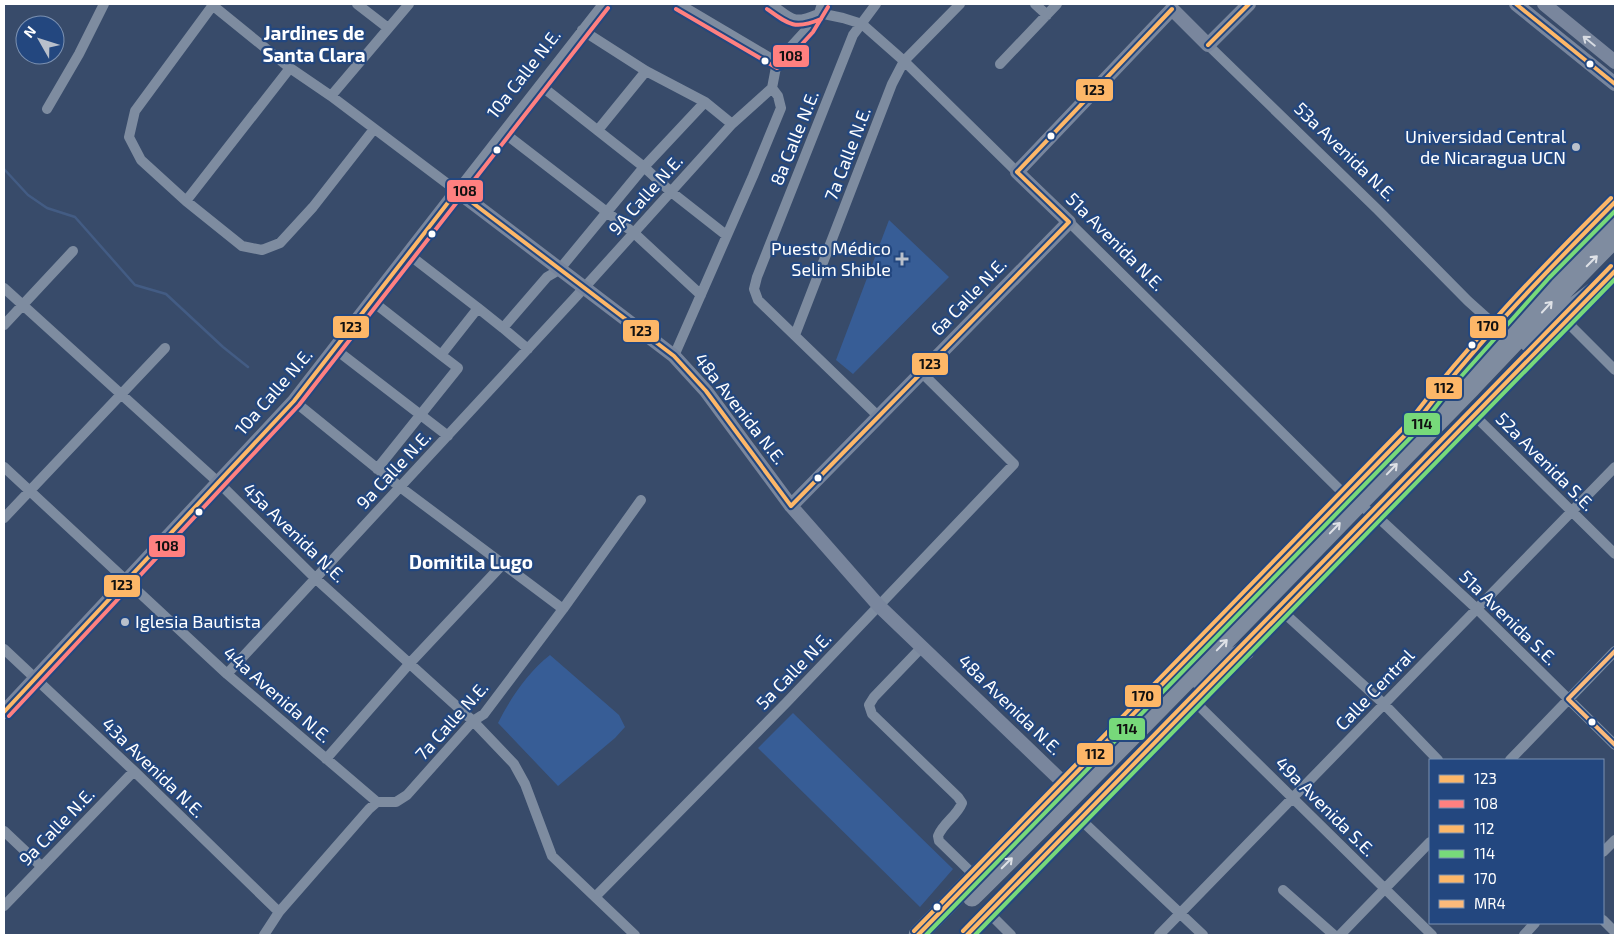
<svg xmlns="http://www.w3.org/2000/svg" width="1619" height="939" font-family="'Exo 2',sans-serif">
<style>
.green{fill:#375d96}
.lines{fill:none;stroke-linecap:round;stroke-linejoin:round}
.stream{stroke:#435c84;stroke-width:2.5}
.street{stroke:#7e8ca0;stroke-width:10}
.secondary{stroke:#79869d;stroke-width:14}
.highway{stroke:#7f8ca0;stroke-width:19}
.bus-1-casing{stroke:#23477f;stroke-width:8}
.bus-2-casing{stroke:#23477f;stroke-width:8}
.bus-3-casing{stroke:#23477f;stroke-width:8}
.bus-4-casing{stroke:#23477f;stroke-width:8}
.bus-5-casing{stroke:#23477f;stroke-width:8}
.bus-6-casing{stroke:#23477f;stroke-width:8}
.bus-1{stroke:#fdb768;stroke-width:4}
.bus-2{stroke:#ff8080;stroke-width:4}
.bus-3{stroke:#fdb768;stroke-width:4}
.bus-4{stroke:#77d97a;stroke-width:4}
.bus-5{stroke:#fdb768;stroke-width:4}
.bus-6{stroke:#fbba7b;stroke-width:4}
.oneway{stroke:#d7dbe2}
.oneway2{stroke:#dfe2e7}
.bus-dot{fill:#fff;stroke:#23477f;stroke-width:2}
.poi-dot{fill:#b9c0cb;stroke:#23477f;stroke-width:2}
.labels{text-anchor:middle;stroke-width:4.5;stroke-linejoin:round;paint-order:stroke}
.street-label{font-size:18px;fill:#fff;stroke:#23477f}
.poi-label{font-size:18px;fill:#fff;stroke:#23477f;text-anchor:end}
.neighbourhood-label{font-size:19px;font-weight:bold;fill:#fff;stroke:#23477f}
.line-badge{stroke:#23477f;stroke-width:2}
.pale-badge-label{font-size:14px;text-anchor:middle;font-weight:bold;fill:#111}
</style>
<rect width="100%" height="100%" fill="#384b6a"/>
<path class="green" d="M889,220L949,277L853,374L836,360Z
M550,655L619,715L625,727L615,738L558,786L498,723C510,699 528,672 550,655Z
M793,713L953,869L920,907L758,748Z"/>
<g class="lines">
<path class="stream" d="M4,169L28,195L47,208L75,217L135,285L166,294L223,347L248,367"/>
<path class="street" d="M211,4L290,68L331,96L457,191L603,4
M357,4L388,28
M679,4L777,62
M771,4C792,19 792,25 818,14
M876,4L853,35L757,277L754,289L758,300L878,416
M1035,4L1047,15
M213,5L135,111L129,137L141,160L186,201L242,246L262,250L280,243L313,207L374,129
M819,13L843,18L862,24L904,61L1017,172
M582,30L646,71L705,102L732,124
M1208,45L1377,209L1468,301L1497,327
M1000,64L1057,4
M540,85L644,167L670,191L726,235
M331,96L409,4
M47,109L79,54L104,4
M598,130L646,71
M503,132L634,233L701,295
M186,201L290,68
M1069,222L1341,491L1383,522L1477,609L1615,745
M408,254L478,308
M4,288L219,483L315,578L473,721L514,764L525,784L552,856L635,935
M372,301L441,355
M1566,321L1615,370
M4,325L73,251
M503,328L528,349
M795,335L892,84L904,61L960,4
M335,349L448,436
M674,356L753,176L781,108L778,96L772,88
M294,401L400,487L563,609
M1474,415L1615,554
M4,467L227,674L377,802
M377,469L458,368L441,355L478,308L503,328L547,277L559,270L644,167L705,102
M4,518L165,348
M1283,612L1384,704L1438,760
M922,647L874,697L869,705L872,714L958,797L962,803C957,816 943,823 938,836L939,841L975,876
M4,649L134,771L279,912
M227,674L584,288L732,124L772,88L777,62L810,26L819,13L822,4
M1195,702L1432,935
M326,759L410,663L503,564
M1510,760L1615,651
M1080,819L1203,935
M4,831L41,866
M1603,852L1615,840
M1283,890L1334,935
M595,897L786,703L1014,464L921,372
M4,906L134,771
M989,913L1011,935
M1603,920L1615,932
M264,935L279,912L369,809L377,802H396L407,795L473,721L484,714L563,609L641,500
M1159,935L1615,467
M1340,935L1430,842
M1524,935L1535,923"/>
<path class="secondary" d="M1516,4L1615,84
M1544,4L1615,62
M1587,299L1615,271
M791,506L1069,222L1017,172L1172,9L1208,45L1249,4
M4,712L294,401L457,191L674,356L706,391L791,506L879,606L1072,791
M967,935L1562,325"/>
<path class="highway" d="M1528,342L1593,292
M1198,679L1245,651
M972,897C1141,730 1305,558 1471,388C1519,338 1566,287 1615,238
M918,935L1512,325L1556,277L1615,218"/>
<g class="bus-1-casing">
<path id="bus-1" d="M1516,4L1615,84
M1208,45L1249,4
M1017,172L1172,9
M1017,172L1069,222
M457,191L674,356L706,391L791,506
M791,506L1069,222
M4,712L294,401L457,191"/>
</g>
<g class="bus-2-casing">
<path id="bus-2" d="M676,9L777,68L782,66L813,32L828,7
M767,9C789,25 795,30 821,19
M9,716L299,405L608,8"/>
</g>
<g class="bus-3-casing">
<path id="bus-3" d="M918,935L1412,428C1473,347 1544,274 1615,202
M967,935L1615,271"/>
</g>
<g class="bus-4-casing">
<path id="bus-4" d="M926,935L1416,432L1449,390L1549,278L1615,211
M975,935L1615,279"/>
</g>
<g class="bus-5-casing">
<path id="bus-5" d="M914,931L1407,424C1469,343 1539,270 1611,198
M963,931L1611,266"/>
</g>
<g class="bus-6-casing">
<path id="bus-6" d="M1568,699L1615,651
M1568,699L1615,745"/>
</g>
<use href="#bus-1" class="bus-1"/>
<use href="#bus-2" class="bus-2"/>
<use href="#bus-3" class="bus-3"/>
<use href="#bus-4" class="bus-4"/>
<use href="#bus-5" class="bus-5"/>
<use href="#bus-6" class="bus-6"/>
</g>
<defs><path id="oneway-shaft" d="M-6 0H5M1.5-3L5.5 0L1.5 3" fill="none" stroke-width="1.6" stroke-linecap="round" stroke-linejoin="round" transform="scale(1.25)"/></defs>
<use class="oneway" href="#oneway-shaft" transform="translate(1589 41) rotate(-141)"/>
<g class="oneway2">
<use href="#oneway-shaft" transform="translate(1592 261) rotate(-45)"/>
<use href="#oneway-shaft" transform="translate(1547 307) rotate(-47)"/>
<use href="#oneway-shaft" transform="translate(1392 469) rotate(-46)"/>
<use href="#oneway-shaft" transform="translate(1335 528) rotate(-46)"/>
<use href="#oneway-shaft" transform="translate(1222 645) rotate(-46)"/>
<use href="#oneway-shaft" transform="translate(1007 863) rotate(-45)"/>
</g>
<g class="bus-dot">
<circle cx="765" cy="61" r="4.5"/>
<circle cx="1590" cy="64" r="4.5"/>
<circle cx="1051" cy="136" r="4.5"/>
<circle cx="497" cy="150" r="4.5"/>
<circle cx="432" cy="234" r="4.5"/>
<circle cx="1472" cy="345" r="4.5"/>
<circle cx="818" cy="478" r="4.5"/>
<circle cx="199" cy="512" r="4.5"/>
<circle cx="1592" cy="722" r="4.5"/>
<circle cx="937" cy="907" r="4.5"/>
</g>
<g class="poi-dot">
<circle cx="1576" cy="147" r="5"/>
<path d="M899.5 251.5h5v5h5v5h-5v5h-5v-5h-5v-5h5z"/>
<circle cx="125" cy="622" r="5"/>
</g>
<g class="labels">
<g class="street-label">
<text transform="translate(524 74) rotate(-52)" y="6">10a Calle N.E.</text>
<text transform="translate(795 138) rotate(-68)" y="6">8a Calle N.E.</text>
<text transform="translate(1345 152) rotate(44)" y="6">53a Avenida N.E.</text>
<text transform="translate(848 154) rotate(-69)" y="6">7a Calle N.E.</text>
<text transform="translate(646 195) rotate(-48)" y="6">9A Calle N.E.</text>
<text transform="translate(1115 242) rotate(45)" y="6">51a Avenida N.E.</text>
<text transform="translate(969 297) rotate(-46)" y="6">6a Calle N.E.</text>
<text transform="translate(274 392) rotate(-49)" y="6">10a Calle N.E.</text>
<text transform="translate(740 409) rotate(52)" y="6">48a Avenida N.E.</text>
<text transform="translate(1545 462) rotate(45)" y="6">52a Avenida S.E.</text>
<text transform="translate(394 470) rotate(-47)" y="6">9a Calle N.E.</text>
<text transform="translate(294 533) rotate(44)" y="6">45a Avenida N.E.</text>
<text transform="translate(1508 618) rotate(44)" y="6">51a Avenida S.E.</text>
<text transform="translate(794 671) rotate(-46)" y="6">5a Calle N.E.</text>
<text transform="translate(1375 690) rotate(-46)" y="6">Calle Central</text>
<text transform="translate(277 695) rotate(41)" y="6">44a Avenida N.E.</text>
<text transform="translate(1010 705) rotate(44)" y="6">48a Avenida N.E.</text>
<text transform="translate(452 721) rotate(-48)" y="6">7a Calle N.E.</text>
<text transform="translate(153 768) rotate(44)" y="6">43a Avenida N.E.</text>
<text transform="translate(1325 807) rotate(45)" y="6">49a Avenida S.E.</text>
<text transform="translate(57 827) rotate(-46)" y="6">9a Calle N.E.</text>
</g>
<g class="poi-label">
<text x="1566" y="143">Universidad Central<tspan x="1566" dy="21">de Nicaragua UCN</tspan></text>
<text x="891" y="255">Puesto Médico<tspan x="891" dy="21">Selim Shible</tspan></text>
<text x="135" y="628" text-anchor="start">Iglesia Bautista</text>
</g>
<g class="neighbourhood-label">
<text x="314" y="40">Jardines de<tspan x="314" dy="22">Santa Clara</tspan></text>
<text x="471" y="569">Domitila Lugo</text>
</g>
</g>
<g class="line-badge">
<rect x="772" y="44" width="38" height="24" rx="5" fill="#ff8080"/>
<rect x="1075" y="78" width="39" height="24" rx="5" fill="#fdb768"/>
<rect x="446" y="179" width="38" height="24" rx="5" fill="#ff8080"/>
<rect x="1469" y="315" width="38" height="24" rx="5" fill="#fdb768"/>
<rect x="332" y="315" width="38" height="24" rx="5" fill="#fdb768"/>
<rect x="622" y="319" width="38" height="24" rx="5" fill="#fdb768"/>
<rect x="911" y="352" width="38" height="24" rx="5" fill="#fdb768"/>
<rect x="1425" y="376" width="38" height="24" rx="5" fill="#fdb768"/>
<rect x="1403" y="412" width="38" height="24" rx="5" fill="#77d97a"/>
<rect x="148" y="534" width="38" height="24" rx="5" fill="#ff8080"/>
<rect x="103" y="574" width="38" height="24" rx="5" fill="#fdb768"/>
<rect x="1124" y="684" width="38" height="24" rx="5" fill="#fdb768"/>
<rect x="1108" y="717" width="38" height="24" rx="5" fill="#77d97a"/>
<rect x="1076" y="742" width="38" height="24" rx="5" fill="#fdb768"/>
</g>
<g class="pale-badge-label">
<text x="791" y="61">108</text>
<text x="1094" y="95">123</text>
<text x="465" y="196">108</text>
<text x="1488" y="331">170</text>
<text x="351" y="332">123</text>
<text x="641" y="336">123</text>
<text x="930" y="369">123</text>
<text x="1444" y="393">112</text>
<text x="1422" y="429">114</text>
<text x="167" y="551">108</text>
<text x="122" y="590">123</text>
<text x="1143" y="701">170</text>
<text x="1127" y="734">114</text>
<text x="1095" y="759">112</text>
</g>
<rect width="1619" height="939" fill="none" stroke="#ffffff" stroke-width="10"/>
<rect x="1429" y="759" width="175" height="165" fill="#23477f" stroke="#7b91b2"/>
<rect x="1439" y="775" width="25" height="8" fill="#fdb768" stroke="#7b91b2"/>
<text x="1474" y="784" font-size="15" fill="#ffffff">123</text>
<rect x="1439" y="800" width="25" height="8" fill="#ff8080" stroke="#7b91b2"/>
<text x="1474" y="809" font-size="15" fill="#ffffff">108</text>
<rect x="1439" y="825" width="25" height="8" fill="#fdb768" stroke="#7b91b2"/>
<text x="1474" y="834" font-size="15" fill="#ffffff">112</text>
<rect x="1439" y="850" width="25" height="8" fill="#77d97a" stroke="#7b91b2"/>
<text x="1474" y="859" font-size="15" fill="#ffffff">114</text>
<rect x="1439" y="875" width="25" height="8" fill="#fdb768" stroke="#7b91b2"/>
<text x="1474" y="884" font-size="15" fill="#ffffff">170</text>
<rect x="1439" y="900" width="25" height="8" fill="#fbba7b" stroke="#7b91b2"/>
<text x="1474" y="909" font-size="15" fill="#ffffff">MR4</text>
<g transform="translate(40 40) rotate(309)"><circle r="24" fill="#23477f" stroke="#7b91b2"/>
<path d="M0-4L9 19L0 12L-9 19Z" fill="#b9c0cb"/>
<text y="-8" font-size="14" font-weight="bold" text-anchor="middle" fill="#ffffff">N</text>
</g>
</svg>
